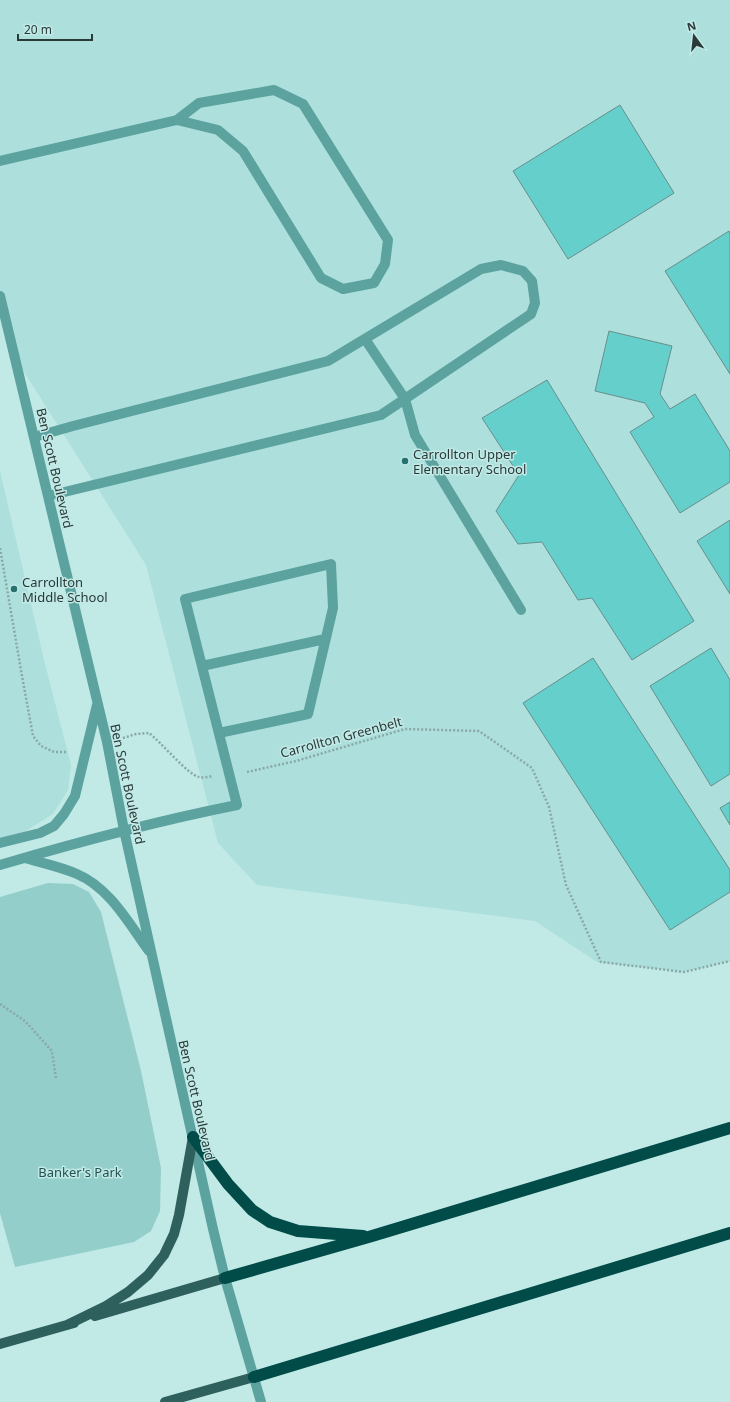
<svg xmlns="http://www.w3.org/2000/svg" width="730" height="1402" font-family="'Noto Sans',sans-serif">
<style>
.built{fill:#ade0dc}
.green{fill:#93cecb}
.building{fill:#65d0cb;stroke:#688e8c}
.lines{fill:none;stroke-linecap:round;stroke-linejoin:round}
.path{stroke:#89a8a6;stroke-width:2.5;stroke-dasharray:2 2;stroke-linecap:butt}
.minor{stroke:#5ca29f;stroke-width:10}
.major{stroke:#2e605d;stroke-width:10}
.highway{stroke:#014b49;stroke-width:12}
.poi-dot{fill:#26706d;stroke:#c1e9e6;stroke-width:1.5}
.labels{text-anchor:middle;stroke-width:3;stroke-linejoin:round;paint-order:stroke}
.poi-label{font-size:13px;fill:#2a3a39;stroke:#c1e9e6;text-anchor:start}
.street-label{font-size:13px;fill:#2a3a39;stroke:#c1e9e6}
.park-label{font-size:13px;fill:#22524f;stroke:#c1e9e6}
</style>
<rect width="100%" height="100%" fill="#c1e9e6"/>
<path class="built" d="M0,0H730V961L684,972L597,962L535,921L257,885L218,843L146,565L14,356L0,296Z
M0,471L45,664L71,765L68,790L53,814L24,832L0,839Z"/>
<path class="green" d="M48,883L73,884L89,892L101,912L141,1071L161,1168L160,1211L151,1231L134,1242L15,1267L0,1213V897Z"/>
<path class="building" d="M620,105L674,193L568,259L513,171Z
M729,231L730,234V374L665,271Z
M609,331L672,346L660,394L670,409L695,394L730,451V482L680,513L630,432L654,417L645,403L595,391Z
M547,380L694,621L632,660L592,598L578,600L542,542L518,544L496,511L519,475L482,418Z
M730,520V594L697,541Z
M711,648L730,680V774L711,786L650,686Z
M593,658L730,870V892L670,930L523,703Z
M730,802V825L720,808Z"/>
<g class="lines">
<path class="path" d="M0,548L22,676L33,736L41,746L54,752H68
M123,738L136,734L149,733C161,742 188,775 199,777C203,778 208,777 212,776
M247,772L296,761L405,729L479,731L532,768L549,807L566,885L601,962L684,972L730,961
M0,1004L25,1021L52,1051L56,1079"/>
<path class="minor" d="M0,161L177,120L199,103L274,90L303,104L388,240L385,264L374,283L343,289L321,278L243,151L218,130L177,120
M0,296L107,742L124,830L213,1229L225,1278L261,1402
M365,339L405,399L415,435L521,610
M34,437L73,426L328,361L481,269L501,265L523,271L532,281L535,303L531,314L381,415L48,496
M202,666L325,639
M0,843L40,833L54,826L64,814L75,796L97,705
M25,858C42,863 61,867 77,874C110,888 129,924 149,951
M0,865C78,842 157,821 237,805L185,599L331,564L333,608L308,714L219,733"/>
<path class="major" d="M95,1316L225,1278
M67,1325L106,1306L128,1292L148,1275L164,1255L174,1234L179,1215L193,1137
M0,1344L74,1323
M165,1402L254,1377"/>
<path class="highway" d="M193,1137L228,1184L252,1210L270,1222L298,1231L363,1236
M225,1278L372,1236L730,1128
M254,1377L730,1233"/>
</g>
<g class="poi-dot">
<circle cx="405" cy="461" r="4"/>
<circle cx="14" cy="589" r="4"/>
</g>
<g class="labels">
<g class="poi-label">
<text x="413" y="459">Carrollton Upper<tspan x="413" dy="15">Elementary School</tspan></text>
<text x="22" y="587">Carrollton<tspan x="22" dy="15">Middle School</tspan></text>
</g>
<g class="street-label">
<text transform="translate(55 468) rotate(77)" y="5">Ben Scott Boulevard</text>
<text transform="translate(341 737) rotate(-15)" y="5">Carrollton Greenbelt</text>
<text transform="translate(128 784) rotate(78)" y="5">Ben Scott Boulevard</text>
<text transform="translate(197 1100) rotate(77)" y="5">Ben Scott Boulevard</text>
</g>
<g class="park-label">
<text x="80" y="1177">Banker's Park</text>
</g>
</g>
<g transform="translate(694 36) rotate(345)" stroke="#c1e9e6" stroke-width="3" paint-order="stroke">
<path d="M0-3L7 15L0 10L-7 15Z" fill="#2a3a39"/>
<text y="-6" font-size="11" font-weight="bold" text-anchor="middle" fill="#2a3a39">N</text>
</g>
<path d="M18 34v6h74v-6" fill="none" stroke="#2a3a39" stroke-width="2"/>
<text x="24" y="34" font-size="12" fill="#2a3a39" stroke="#c1e9e6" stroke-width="3" paint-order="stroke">20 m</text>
</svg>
